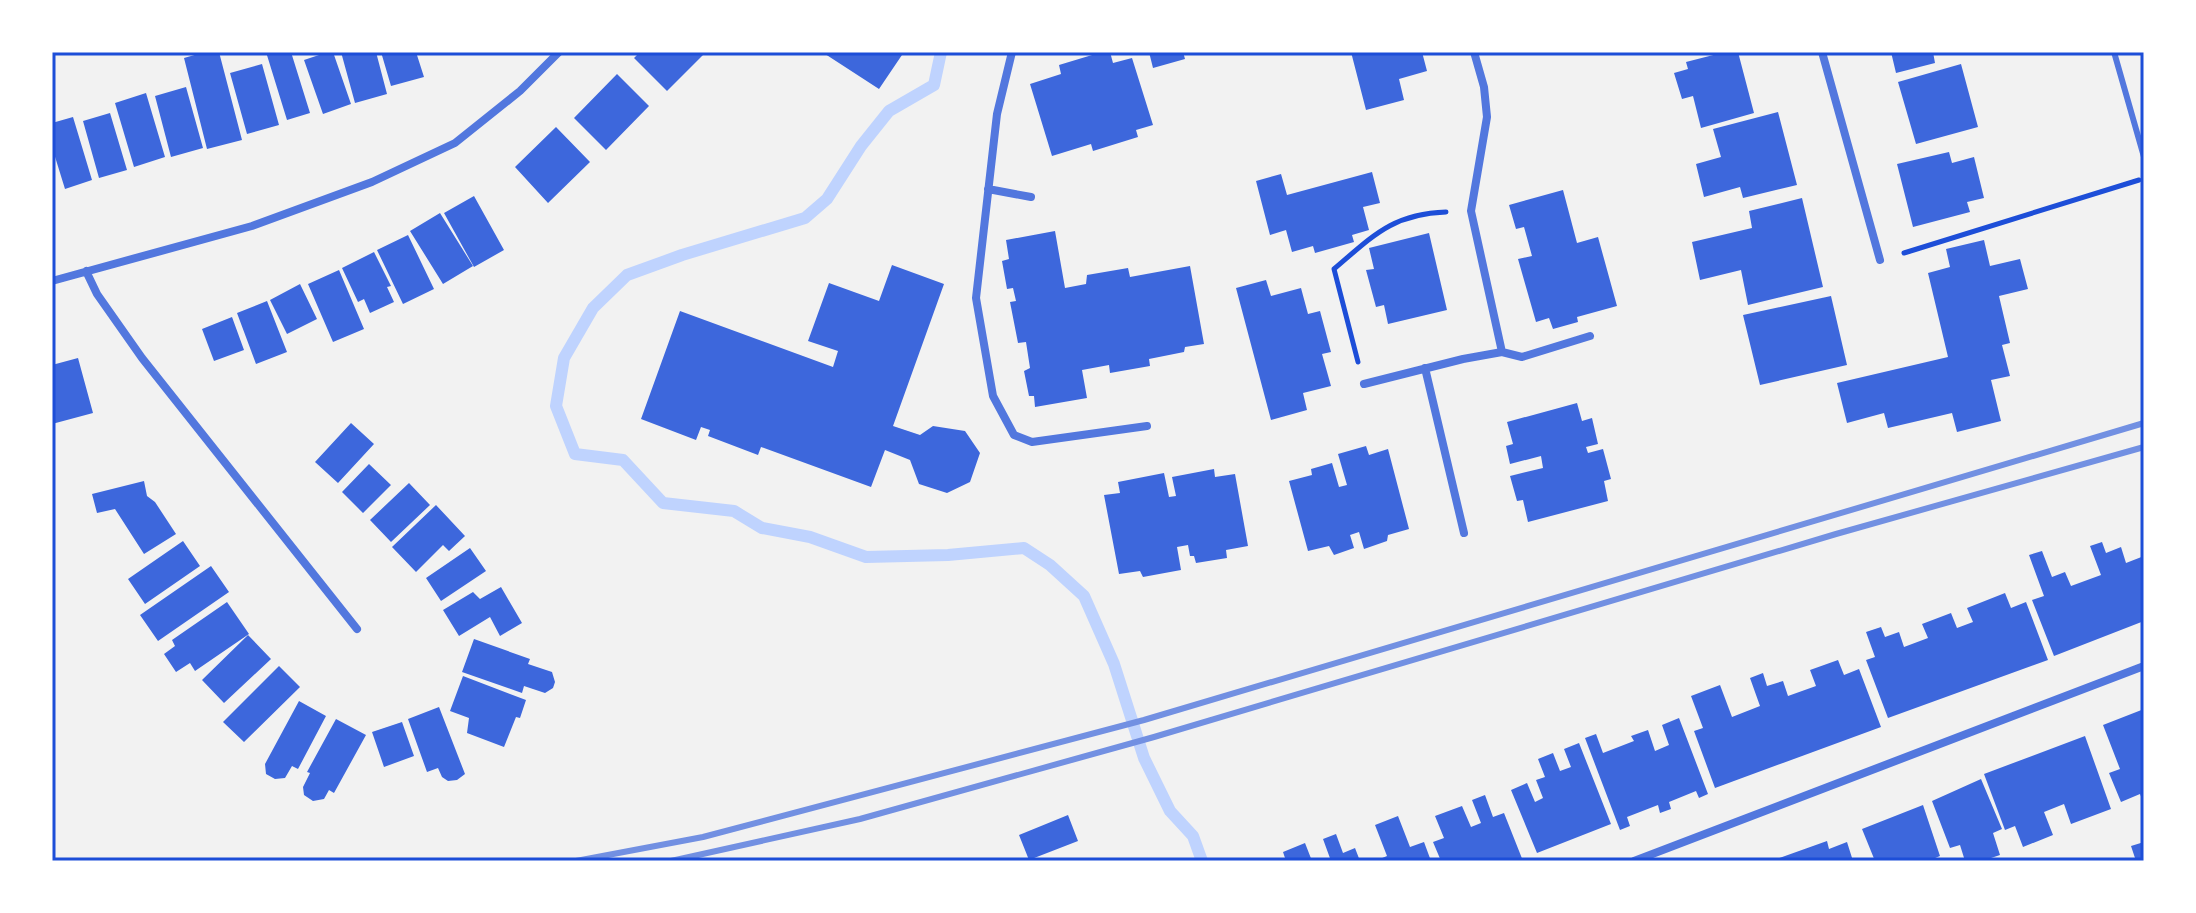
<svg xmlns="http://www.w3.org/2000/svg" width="2196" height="913" font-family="'IBM Plex Serif',serif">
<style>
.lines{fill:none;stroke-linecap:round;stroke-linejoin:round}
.stream{stroke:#bfd3fe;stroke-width:12}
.building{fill:#3d67dc}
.path{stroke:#1d4ed8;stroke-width:5}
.service{stroke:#5277de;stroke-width:6}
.minor{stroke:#5277de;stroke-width:8}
.rail{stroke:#7290e2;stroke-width:6}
.neatline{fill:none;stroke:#1d4ed8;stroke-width:3}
</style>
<rect width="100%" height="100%" fill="#f2f2f2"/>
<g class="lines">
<path class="stream" d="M941,52L934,85L889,111L861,146L827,199L805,218L682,255L627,275L593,308L564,358L556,406L575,454L623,460L663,503L734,511L762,528L810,537L866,557L948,555L1024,548L1050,565L1084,596L1114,664L1144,758L1170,811L1193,836L1202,861"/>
</g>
<path class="building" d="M205,52H219L242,140L207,149L184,58Z
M266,52H291L310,113L287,120Z
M328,52H333L351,104L323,114L304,60Z
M341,52H376L387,94L355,103Z
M381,52H416L424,77L391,86Z
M640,52H706L667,91L634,58Z
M822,52H904L879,89Z
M1102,52H1110L1113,63L1132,58L1153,125L1136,130L1138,137L1093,151L1091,144L1052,156L1030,84L1061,74L1059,65Z
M1149,52H1183L1185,59L1153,68Z
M1351,52H1422L1427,71L1399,79L1404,100L1366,110Z
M1725,52H1738L1754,113L1701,128L1693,96L1682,99L1674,73L1688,69L1686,62Z
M1891,52H1933L1935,63L1896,73Z
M262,64L279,125L247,134L230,73Z
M1961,64L1978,127L1916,144L1898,82Z
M617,74L649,106L606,150L574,118Z
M186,87L203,148L171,157L155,96Z
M146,93L165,157L134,167L115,103Z
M1778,112L1797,185L1743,198L1740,187L1704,197L1696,164L1721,157L1713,129Z
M110,113L127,170L99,178L83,121Z
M73,117L92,180L65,189L52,147V123Z
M556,127L590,162L548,203L515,167Z
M1949,152L1952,163L1974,157L1984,198L1967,202L1970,212L1913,227L1897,164Z
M1372,172L1380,203L1363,207L1369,230L1352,235L1354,242L1315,253L1313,246L1292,252L1286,230L1270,235L1256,181L1281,174L1287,195Z
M1563,190L1577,243L1598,237L1617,306L1577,317L1578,322L1553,329L1549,318L1536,322L1518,259L1532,256L1524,227L1516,229L1509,205Z
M474,196L504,250L474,267L444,213Z
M1802,198L1823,287L1748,305L1741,270L1700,280L1692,242L1752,228L1749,211Z
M440,213L473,266L443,284L410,231Z
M1055,231L1065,288L1086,284L1087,275L1128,268L1130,277L1190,266L1204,344L1185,347L1184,352L1149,359L1150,366L1110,373L1109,365L1082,370L1087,398L1035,407L1034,396H1029L1024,371L1030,368L1026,342L1018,343L1010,302L1016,301L1013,288L1007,289L1002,261L1009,259L1006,240Z
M1429,233L1447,310L1388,324L1384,305L1376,307L1366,270L1374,269L1369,248Z
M408,235L434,289L403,304L377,250Z
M1984,240L1990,266L2020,259L2028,289L1999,296L2010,343L2002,345L2010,376L1991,380L2001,421L1957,432L1952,413L1888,428L1884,413L1847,423L1837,383L1948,357L1928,273L1950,267L1946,249Z
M374,252L391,286L387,287L394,302L370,313L364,299L358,302L342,268Z
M892,265L944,284L893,426L920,435L933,426L965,431L980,453L970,482L947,493L919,484L910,460L885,450L871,487L761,447L758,455L708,436L710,430L701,427L696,440L641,419L680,311L833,367L838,351L808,341L829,283L879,301Z
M339,270L364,329L333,342L308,284Z
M1266,280L1271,296L1301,288L1308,314L1320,311L1331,352L1322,354L1331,386L1303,393L1307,410L1271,420L1236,288Z
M300,284L317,319L287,334L270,300Z
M1831,296L1847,365L1760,385L1743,315Z
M267,301L287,352L256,364L237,313Z
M232,317L244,350L214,361L202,329Z
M78,358L93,413L52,424V365Z
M1577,403L1582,421L1592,418L1598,444L1586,447L1588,453L1603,449L1611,479L1604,481L1608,501L1528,522L1523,500L1517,501L1510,476L1543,468L1541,456L1510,464L1506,446L1513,444L1507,422Z
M351,423L374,444L338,483L315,462Z
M1366,446L1369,455L1388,449L1409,529L1388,535L1387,541L1364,549L1359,532L1350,535L1354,548L1334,555L1329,546L1308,551L1289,481L1312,475L1311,469L1332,463L1339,487L1347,485L1338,454Z
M369,464L391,485L363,513L342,492Z
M1214,469L1215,477L1235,474L1248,546L1226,550L1227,558L1196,563L1194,556H1190L1188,545L1177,547L1181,570L1143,577L1140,571L1119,574L1104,495L1120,493L1118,482L1164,473L1169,497L1176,496L1172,477Z
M144,481L147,496L155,502L176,534L144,554L115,509L97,513L92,494Z
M409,483L430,505L391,542L370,520Z
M436,505L465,536L449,551L443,545L416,572L392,547Z
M183,541L200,566L145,604L128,579Z
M2102,542L2106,553L2121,547L2126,563L2144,556V621L2054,656L2032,600L2044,596L2029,555L2042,551L2052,577L2065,572L2071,586L2101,575L2090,546Z
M470,548L486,571L441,601L426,578Z
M211,566L229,592L158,641L140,615Z
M501,587L522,623L500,636L490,617L459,636L443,610L473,592L480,599Z
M2005,593L2011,608L2026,602L2048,660L1888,718L1866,660L1875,657L1866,632L1881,627L1885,637L1899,632L1904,647L1928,638L1922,624L1951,613L1957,628L1973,622L1967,608Z
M227,602L249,634L195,671L190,663L176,672L164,654L175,646L172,640Z
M248,635L271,659L224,703L202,680Z
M474,639L530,659L528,664L552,672L555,682L553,688L545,693L524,686L522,693L462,672Z
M1838,660L1844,675L1859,669L1881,727L1715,788L1694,731L1703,728L1691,696L1720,685L1732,717L1760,706L1750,678L1763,673L1767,686L1783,681L1788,696L1816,686L1810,670Z
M279,666L300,687L244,742L223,722Z
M463,676L526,700L520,718L516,717L504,747L467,733L469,718L450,711Z
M299,701L326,716L298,769L292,766L285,778L275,779L266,774L265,764Z
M439,707L465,774L457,780L448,781L442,777L438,768L427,772L408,719Z
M2144,709V804L2140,794L2121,802L2109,773L2120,769L2103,725Z
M1679,718L1708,794L1699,798L1696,791L1669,802L1671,809L1660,813L1658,805L1627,817L1630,826L1620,830L1585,738L1596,734L1603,753L1634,741L1631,736L1648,730L1655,751L1669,745L1662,725Z
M336,719L366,735L334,793L329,790L324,799L313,801L304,795L303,787L310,773L307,772Z
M402,722L414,756L384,767L372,732Z
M2085,736L2111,809L2071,824L2064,804L2044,812L2053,835L2023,847L2015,826L2005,830L1984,774Z
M1579,743L1611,824L1537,853L1511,790L1527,783L1535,802L1543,798L1536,780L1545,777L1538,759L1553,753L1560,771L1571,767L1564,749Z
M1981,779L2002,829L1993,833L2000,855L1982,861H1965L1960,845L1950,848L1932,801Z
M1485,795L1493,817L1504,813L1523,861H1441L1433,842L1444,838L1435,816L1462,806L1471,827L1481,823L1472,800Z
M1923,805L1940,856L1928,861H1875L1862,829Z
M1068,815L1078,841L1029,860L1019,835Z
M1398,816L1410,847L1424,842L1431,861H1375L1387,856L1375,825Z
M1336,834L1343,853L1355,848L1360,861H1331L1323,839Z
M1827,841L1829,849L1847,842L1853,861H1771Z
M2144,842V861H2136L2131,846Z
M1305,843L1312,861H1286L1283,852Z"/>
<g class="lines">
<path class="path" d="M1904,253L2139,180
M1358,362L1334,269C1373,236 1392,214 1446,212"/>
<path class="service" d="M2114,52L2144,157"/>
<path class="minor" d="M1012,52L997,114L976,298L993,396L1014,435L1032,442L1147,426
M1474,52L1484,87L1487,117L1471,211L1502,352
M1822,52L1880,260
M988,189L1031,197
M86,271L97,294L142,358L357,629
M52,281L252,226L372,182L455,143L520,91L559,52
M1425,368L1464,533
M1364,384L1463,359L1502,352L1522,357L1590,336
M1634,861L2144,666"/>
<path class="rail" d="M576,861L703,837L1144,720L2144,423
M671,861L860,819L1154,737L1836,534L2144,447"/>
</g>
<rect width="2196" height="913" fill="none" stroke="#ffffff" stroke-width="108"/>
<rect x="54" y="54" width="2088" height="805" class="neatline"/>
</svg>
